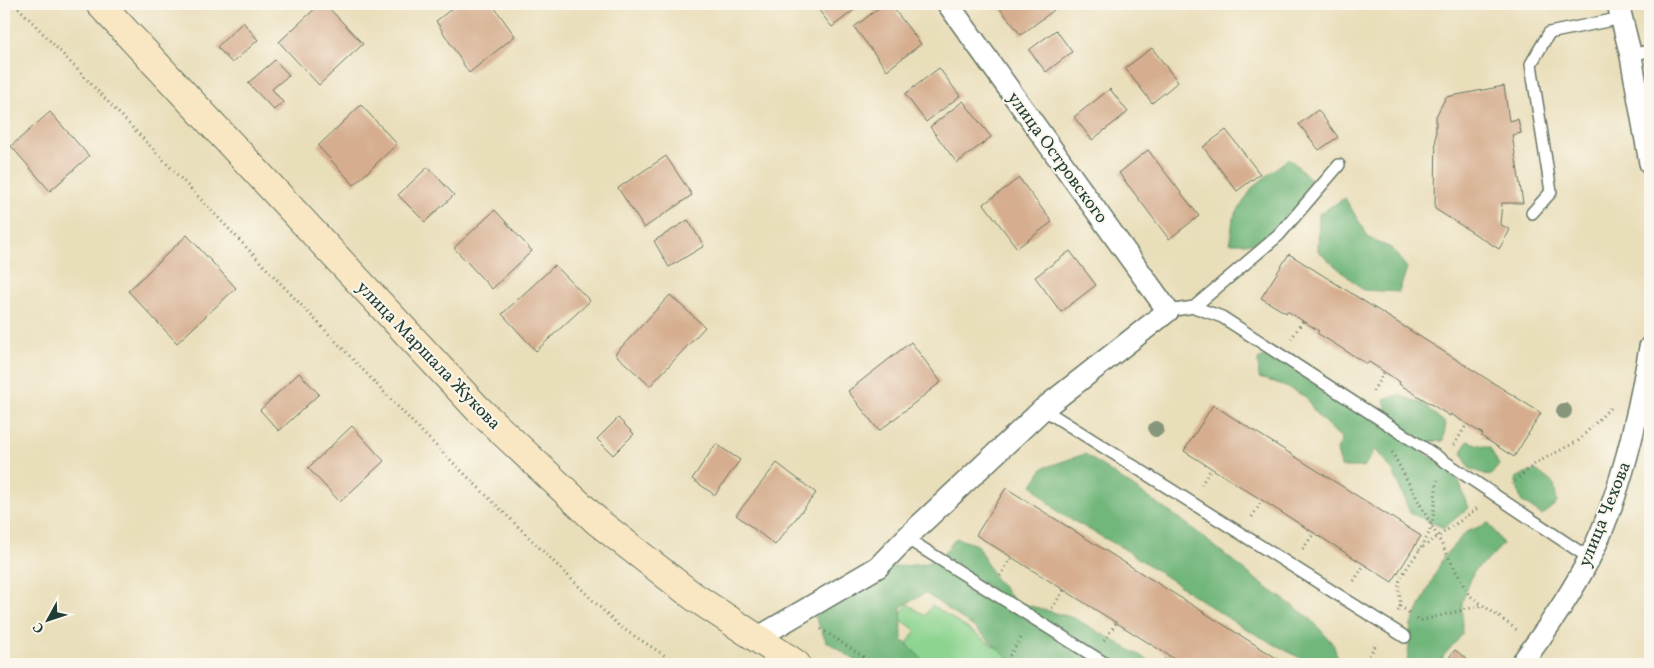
<svg xmlns="http://www.w3.org/2000/svg" width="1654" height="668" font-family="Vollkorn,serif">
<style>
.green{fill:#8cd48f;stroke:#568862}
.forest{fill:#71b67a;stroke:#487a57}
.building{fill:#d6ae8f}
.lines{fill:none;stroke-linecap:round;stroke-linejoin:round}
.lane-casing{stroke:#667563;stroke-width:14}
.street-casing{stroke:#667563;stroke-width:24}
.secondary-casing{stroke:#667563;stroke-width:30}
.path{stroke:#667563;stroke-width:3;stroke-dasharray:1 4;stroke-linecap:butt}
.lane{stroke:#fff;stroke-width:11}
.street{stroke:#fff;stroke-width:21}
.secondary{stroke:#f9e7c3;stroke-width:28}
.tree{fill:#86967a}
.labels{text-anchor:middle;stroke-width:4;stroke-linejoin:round;paint-order:stroke}
.street-label{font-size:18px;fill:#1f3d34;stroke:#fbf7ec}
</style>
<rect width="100%" height="100%" fill="#fbf7ec"/>
<filter id="ink" filterUnits="userSpaceOnUse"><feTurbulence type="fractalNoise" baseFrequency=".02" numOctaves="2"/><feDisplacementMap in="SourceGraphic" scale="10" xChannelSelector="R" yChannelSelector="G"/><feConvolveMatrix kernelMatrix="1 2 1 2 8 2 1 2 1" color-interpolation-filters="sRGB"/></filter>
<filter id="wash" filterUnits="userSpaceOnUse"><feTurbulence type="fractalNoise" baseFrequency=".0096" numOctaves="4" result="noise"/><feDisplacementMap in="SourceGraphic" scale="20" xChannelSelector="R" yChannelSelector="G"/><feGaussianBlur stdDeviation="1.12" result="paint"/><feColorMatrix in="noise" values="0 0 0 0 0 0 0 0 0 0 0 0 0 0 0 0 0 1.4 0 .05"/><feComposite in="paint" operator="in"/></filter>
<g filter="url(#wash)">
<rect width="100%" height="100%" fill="#e9deba"/>
<path class="green" d="M908,604L925,616L932,605L1021,664H922L902,651L916,630L898,618Z"/>
<path class="forest" d="M1289,158L1311,179L1291,219L1256,243H1230L1233,218L1253,187Z
M1345,198L1369,238L1391,248L1407,268L1399,292L1363,290L1318,251L1319,214Z
M1270,354L1310,374L1347,409L1369,413L1446,468L1459,481L1468,508L1444,528L1410,513L1394,473L1375,449L1364,467H1341L1337,450L1342,439L1316,414L1306,397L1280,384L1259,378L1258,360Z
M1399,395L1423,404L1446,424L1443,441L1424,442L1389,420L1384,399Z
M1467,441L1490,448L1499,465L1490,476L1469,468L1462,453Z
M1085,454L1187,524L1263,585L1310,618L1333,644L1339,661L1329,664H1311L1237,624L1126,550L1059,513L1032,485L1043,468Z
M1536,470L1554,484L1557,503L1542,515L1521,501L1515,478Z
M1489,523L1503,544L1490,558L1474,571L1462,602V635L1444,655L1440,664H1407L1411,625L1444,556L1466,532Z
M956,538L977,545L994,577L1016,602L1074,618L1155,664H1015L975,628L925,593L901,607L902,639L927,664H861L826,641L815,616L847,590L891,567L924,564L942,556Z"/>
<g id="blocks">
<path class="building" d="M320,4H325L363,44L319,85L279,42Z
M458,4H492L515,36L469,73L436,21Z
M814,4H862L832,27Z
M884,4H890L921,44L887,70L854,27Z
M1000,4H1050L1054,10L1021,35L998,6Z
M243,22L258,40L232,63L217,47Z
M1056,30L1072,52L1046,72L1029,50Z
M1152,48L1178,82L1152,103L1125,68Z
M275,60L289,75L272,89L283,102L274,110L248,83Z
M939,68L960,96L926,122L905,94Z
M1504,86L1509,121L1518,119L1521,133L1512,135L1523,203H1502L1500,224L1510,230L1499,249L1435,209L1436,116L1446,97Z
M1110,89L1128,112L1092,140L1074,117Z
M963,101L991,137L957,163L930,127Z
M361,105L397,144L354,185L318,146Z
M1318,110L1338,137L1319,150L1299,124Z
M50,112L89,156L50,191L11,146Z
M1226,130L1260,174L1237,191L1203,147Z
M1148,150L1199,216L1169,239L1119,173Z
M666,156L692,195L644,228L618,188Z
M428,167L454,195L425,222L398,195Z
M1019,178L1052,222L1017,248L984,204Z
M495,210L532,251L492,289L454,248Z
M688,220L704,246L669,267L654,241Z
M187,235L236,288L177,343L128,291Z
M1070,251L1096,285L1061,312L1035,277Z
M1289,254L1541,413L1514,457L1481,436L1483,434L1451,414L1450,416L1399,384L1400,382L1369,362L1367,364L1317,333L1319,331L1287,311L1286,313L1261,298Z
M555,265L590,301L536,351L502,314Z
M670,295L705,327L650,386L615,354Z
M911,342L941,382L879,431L848,391Z
M299,373L319,394L279,431L260,410Z
M1213,405L1421,536L1392,582L1184,451Z
M618,418L634,434L613,455L597,439Z
M352,426L384,461L340,502L308,468Z
M716,444L740,460L715,495L692,479Z
M777,463L816,493L775,545L736,515Z
M1006,488L1286,664H1182L1168,655L976,535Z
M1455,650L1467,659L1463,664H1444Z"/>
</g>
</g>
<g filter="url(#ink)">
<use href="#blocks" fill-opacity="0" stroke="#667563" stroke-width="1"/>
<g class="lines">
<g class="lane-casing">
<path id="lane" d="M1631,56L1650,50
M1532,213L1551,192L1531,64L1549,33L1622,18
M1194,307L1279,235L1339,165
M1168,311L1194,307L1222,317L1435,455L1589,558
M1043,409L1405,637
M906,538L1106,664"/>
</g>
<g class="street-casing">
<path id="street" d="M1618,4L1631,56L1650,163
M757,638L878,567L906,538L1043,409L1168,311L948,4
M1521,664C1546,631 1570,596 1589,559C1621,495 1638,417 1650,347"/>
</g>
<g class="secondary-casing">
<path id="secondary" d="M100,4L477,408L598,522L693,596L796,664"/>
</g>
<path class="path" d="M15,4L421,431L619,626L678,664
M1291,339L1303,321
M1373,391L1384,372
M1454,445L1467,424
M1392,452L1469,595L1517,630
M1511,484L1536,463L1578,441L1612,406
M1201,485L1211,469
M1252,517L1262,501
M1303,549L1314,533
M1419,550L1478,508
M1000,576L1012,557
M1354,581L1364,565
M1400,606L1412,615
M1052,608L1064,590
M1398,611C1404,601 1396,590 1400,580C1407,565 1420,552 1427,537C1436,520 1433,498 1438,480
M1417,619L1419,621L1483,605
M821,629L874,664
M1104,641L1116,623
M1004,664L1023,635
M1162,664L1168,655
M1364,664L1377,643"/>
<use href="#lane" class="lane"/>
<use href="#street" class="street"/>
<use href="#secondary" class="secondary"/>
</g>
<g class="tree">
<circle cx="1564" cy="411" r="8"/>
<circle cx="1156" cy="429" r="8"/>
</g>
</g>
<g class="labels">
<g class="street-label">
<text transform="translate(1058 157) rotate(54)" y="6">улица Островского</text>
<text transform="translate(429 355) rotate(46)" y="6">улица Маршала Жукова</text>
<text transform="translate(1604 514) rotate(-68)" y="6">улица Чехова</text>
</g>
</g>
<rect width="1654" height="668" fill="none" stroke="#fbf7ec" stroke-width="20"/>
<g transform="translate(48 620) rotate(230)" stroke="#fbf7ec" stroke-width="4" paint-order="stroke">
<path d="M0-4L9 19L0 12L-9 19Z" fill="#1f3d34"/>
<text y="-8" font-size="14" font-weight="bold" text-anchor="middle" fill="#1f3d34">С</text>
</g>
</svg>
